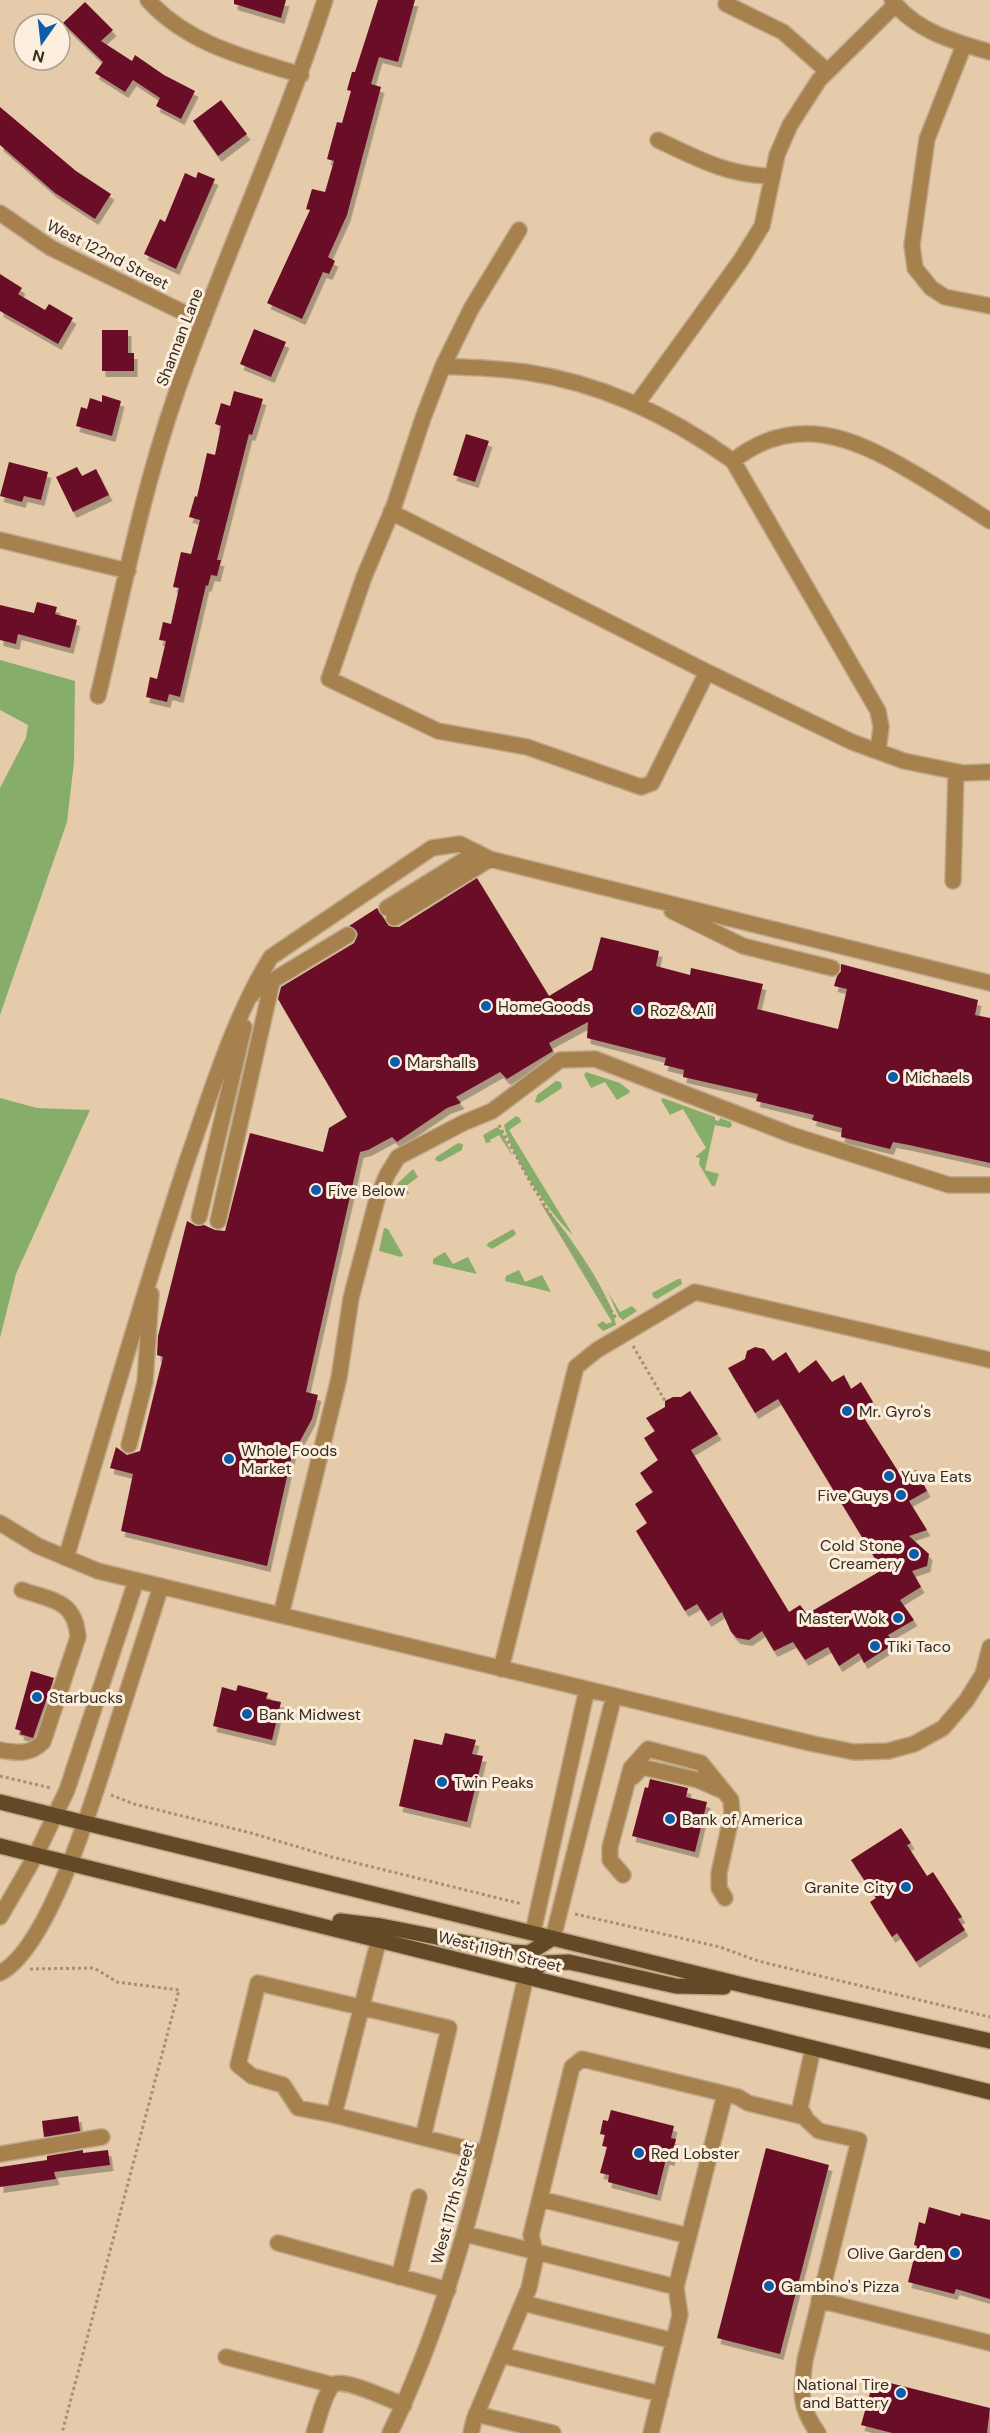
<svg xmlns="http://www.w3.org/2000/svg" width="990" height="2433" font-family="'DM Sans',sans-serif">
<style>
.green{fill:#86ae6a}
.building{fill:#6b0f26;filter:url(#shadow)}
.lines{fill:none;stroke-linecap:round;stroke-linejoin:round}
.minor-casing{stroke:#bea88b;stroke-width:18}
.major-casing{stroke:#bea88b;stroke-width:18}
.path{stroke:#a49076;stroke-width:3;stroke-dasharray:3 3;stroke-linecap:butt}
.minor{stroke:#a7814d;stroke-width:15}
.major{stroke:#634925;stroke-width:15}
.poi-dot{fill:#0b5dab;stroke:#fbeedd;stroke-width:2}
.labels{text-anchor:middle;stroke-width:6;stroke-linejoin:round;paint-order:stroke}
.street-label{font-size:16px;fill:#352b1e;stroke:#fbeedd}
.poi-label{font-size:16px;fill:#352b1e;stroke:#fbeedd;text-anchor:start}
</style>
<defs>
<filter id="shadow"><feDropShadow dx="3.5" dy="6" stdDeviation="0" flood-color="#0004"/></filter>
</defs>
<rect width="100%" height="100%" fill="#e5cbaa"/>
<path class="green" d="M0,660L75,681L74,762L67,822L0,1015V788L26,738L28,725L0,710Z
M586,1072L620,1083L630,1091L629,1093L617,1100L605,1082L591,1088L584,1075Z
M556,1081L561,1082L562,1088L539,1103L535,1102L537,1095Z
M0,1098L37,1108L90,1110L16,1274L0,1338Z
M663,1098L715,1117V1120L719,1121L720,1118L731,1122L732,1126L729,1128L715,1125L705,1170L719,1174L715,1186H712L699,1164L700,1158L695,1157L706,1148L683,1109L670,1115L661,1100Z
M516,1116L520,1118L521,1122L509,1130L573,1235C549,1214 511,1156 504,1125Z
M497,1127L501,1130L513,1157L499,1135L490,1140L491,1142L486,1143L483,1135Z
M458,1143L463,1144L462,1150L440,1162L435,1160L436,1157Z
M413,1169L418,1177L406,1186L409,1193L399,1198L393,1197L397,1184Z
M540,1202C561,1221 613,1297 616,1325L603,1331L597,1325L603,1321L606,1324L612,1322Z
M384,1228L388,1229L403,1255L401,1257L379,1251Z
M513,1229L516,1233L514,1236L492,1249L487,1246L488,1243Z
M445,1252L453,1264L468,1257L477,1274L433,1264V1259Z
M519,1270L525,1282L542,1275L551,1292L505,1281L506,1276Z
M678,1279H681L682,1284L657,1299L653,1297L652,1293Z
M608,1292L620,1312L632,1306L637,1311L623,1320L619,1317Z"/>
<path class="building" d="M234,0H286L281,18L234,4Z
M378,0H415L398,62L379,57L371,84L381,87L347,215L328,257L335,261L329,274L323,272L302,319L267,303L310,210L306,209L312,189L325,192L334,161L327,159L337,122L342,123L351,91L347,90L352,72H355Z
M85,2L113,30L101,41L132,61L135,55L164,75L195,91L181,119L156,106L160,98L133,80L125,92L95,73L103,62L63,23Z
M221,100L247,134L218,156L193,121Z
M0,107L76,171L111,194L95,219L55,193L0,145Z
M198,172L215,179L176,269L144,254L160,219L165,222L185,173L196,178Z
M0,274L22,288L18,294L45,310L49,304L73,318L58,344L0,311Z
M254,329L286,342L271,377L240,364Z
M102,330H128V353H134V371H102Z
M234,391L263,399L252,435L249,434L217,560H221L217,576L211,575L208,586L206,585L180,697L169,694L167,702L146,697L150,677L157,679L166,641L159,640L163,622L171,624L179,588L173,587L181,552L191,554L200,520L189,517L195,496L197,497L207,453L215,455L221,426L215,424L221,403L230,406Z
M102,395L121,401L112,436L76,426L81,407L87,409L90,398L102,402Z
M466,434L489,441L475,482L453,475Z
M9,462L48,472L41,500L24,496L22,502L0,496Z
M77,467L82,476L96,469L109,495L73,512L56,477Z
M37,602L57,607L55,614L77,620L70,648L18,634L16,644L0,640V605L34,613Z
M477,878L549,996L592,970L601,937L659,951L656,966L690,975L691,968L763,984L757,1009L838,1029L847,989L834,986L837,976L841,971V964L978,1000L975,1015L990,1018V1163L909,1145L893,1142L890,1149L841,1137L842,1128L812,1120L814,1115L756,1101L758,1094L683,1077L684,1070L664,1065L666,1058L587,1038L588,1022L549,1043L553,1051L507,1079L500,1072L456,1097L461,1103L447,1108L397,1142L392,1137L368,1150L360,1152L306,1392L318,1395L312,1419L300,1441H295L267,1566L121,1531L133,1474L110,1468L116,1447L127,1455L140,1451L163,1357L157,1355L158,1336L187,1221L196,1226L204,1225L215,1230L225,1231L250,1133L323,1152L329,1128L347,1117L278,999L281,987L354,943L358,934L356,930L349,926L377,908L389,926L399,927Z
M755,1347L764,1349L773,1361L786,1352L799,1373L816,1360L832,1382L844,1375L851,1389L861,1382L873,1402L859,1410L903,1479L916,1470L927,1491L909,1501L927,1530L909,1536L929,1554L927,1566L912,1571L921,1587L900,1600L914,1620L888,1635L894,1644L864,1663L859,1653L839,1666L828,1647L805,1660L793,1642L774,1651L762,1631L749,1640L737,1638L731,1632L722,1612L708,1621L697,1604L685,1611L636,1531L647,1523L635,1504L653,1492L640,1473L658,1460L644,1438L655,1431L646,1418L665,1407V1401L673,1397H681L690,1391L718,1434L691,1450L789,1612L800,1605L807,1614L882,1570L778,1399L755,1413L728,1368L745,1359L747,1351Z
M31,1671L54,1678L33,1738L20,1734L21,1731L15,1729Z
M238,1685L268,1693L266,1699L281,1702L272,1740L213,1726L222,1687L236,1691Z
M445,1733L476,1740L472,1754L483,1756L467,1822L399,1806L414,1739L442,1745Z
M650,1779L688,1788L686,1797L707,1802L695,1852L632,1836L645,1787L648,1788Z
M901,1828L911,1843L907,1845L927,1876L933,1872L962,1917L958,1919L965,1930L916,1962L897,1933L892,1937L870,1902L876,1898L851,1860Z
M611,2110L674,2126L671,2138L676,2139L671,2160L666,2159L657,2195L608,2182L609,2175L600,2173L607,2147L602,2146L605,2135L600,2134L603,2120L608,2121Z
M78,2116L80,2131L44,2137L42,2121Z
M766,2148L829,2165L780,2354L717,2338Z
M83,2150V2153L108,2150L110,2165L54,2172L56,2179L0,2187V2167L47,2160V2156Z
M929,2207L960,2216L961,2213L990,2220V2299L956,2289L954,2294L908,2282L917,2246L914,2245L919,2222L925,2224Z
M874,2379L990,2408L987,2433H892L861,2425Z"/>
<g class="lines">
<g class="minor-casing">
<path id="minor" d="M148,0C187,44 247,58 301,75
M892,0C915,31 955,42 990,52
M726,4L783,32L827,71
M964,45L927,139L912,245L915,268L931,288L945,297L990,306
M658,140C696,158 729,176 772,176
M0,213L51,248L203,322
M519,230L471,309L443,366L423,418L394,506L364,577L329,679L438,731L527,747L641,787L652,783L707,672
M443,366C470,368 498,368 525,372C601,383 672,417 733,461L878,711L881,727L878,751
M636,405L741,260L762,226L777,155L790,125L819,80L895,5
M733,461C794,412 853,437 912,472C938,487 964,504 990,521
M391,512L707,672L852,742L904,761L963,773L990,772
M0,540L128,571
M98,696C122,596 142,492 176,394C222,261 282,134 325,0
M953,881L956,772
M387,908L477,852
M672,911L743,946L832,968
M394,918L490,859
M252,995V993L348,935
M199,1217L244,1027
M218,1221L272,982
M129,1445L145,1382L151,1294
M0,1523L38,1546L98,1571L814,1744L854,1752L888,1751L914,1744L943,1728L966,1701L983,1674L990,1647
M66,1558C106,1425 144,1290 188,1158C211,1093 234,1016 271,957L432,848L460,844L490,859L990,983
M281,1615L339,1378L351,1298L377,1199L387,1175L398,1157L463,1123L492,1111L560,1060L595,1059L792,1135L949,1185H990
M501,1669L576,1367L597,1350L695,1292L990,1360
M0,1750C17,1753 30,1755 43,1742L78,1637C75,1600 53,1601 22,1590
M631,1768L648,1749L701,1763L731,1800L732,1814L719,1873V1888L725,1898
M633,1777L642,1767L698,1780L721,1790
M623,1875L610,1860V1847L631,1768L639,1762
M0,1917L36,1855L67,1790L136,1581
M533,1932L587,1689
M553,1938L614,1696
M379,1939L334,2115L484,2153
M0,1973C52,1947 100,1778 118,1721C132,1676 147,1631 161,1586
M813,2048L800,2108L807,2120L819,2131L859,2140L805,2360C801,2391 798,2406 818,2433
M334,2115L298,2108L283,2085L252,2076L238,2065L258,1983L449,2028L423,2137
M0,2154L102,2137
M540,2199L689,2236
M465,2234L676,2287L725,2094
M278,2243L448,2290
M399,2277L419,2197
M819,2300L990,2343
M523,2303L674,2341
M501,2355L661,2394
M226,2357L333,2385
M476,2414L553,2433
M314,2433C318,2421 324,2394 333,2385C343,2377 392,2401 404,2405
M390,2433C460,2289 491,2131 526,1976
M471,2433L474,2420L529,2288L536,2256L531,2235L572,2067L582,2059L738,2097L748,2103L805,2117
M651,2433L680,2315L676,2287"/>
</g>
<g class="major-casing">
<path id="major" d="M0,1802L751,1987L990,2041
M0,1846L990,2092
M340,1921L381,1926L512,1952L529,1953L553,1938
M526,1976L543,1963L569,1962L676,1986L724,1987"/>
</g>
<path class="path" d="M499,1125L533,1187L617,1320
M633,1346L665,1401
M0,1776L51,1788
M111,1795L134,1804L251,1833L332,1857L522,1904
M575,1914L720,1947L758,1961L990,2017
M30,1969L94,1968L117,1982L179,1990L62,2433"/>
<use href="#minor" class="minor"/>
<use href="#major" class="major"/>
</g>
<g class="poi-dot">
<circle cx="486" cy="1006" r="6"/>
<circle cx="638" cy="1010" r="6"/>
<circle cx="395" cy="1062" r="6"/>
<circle cx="893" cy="1077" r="6"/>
<circle cx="316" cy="1190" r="6"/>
<circle cx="847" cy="1411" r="6"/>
<circle cx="229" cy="1459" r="6"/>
<circle cx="889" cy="1476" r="6"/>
<circle cx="901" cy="1495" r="6"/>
<circle cx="914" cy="1554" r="6"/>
<circle cx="898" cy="1618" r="6"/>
<circle cx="875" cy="1646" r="6"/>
<circle cx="37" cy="1697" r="6"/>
<circle cx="247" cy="1714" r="6"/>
<circle cx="442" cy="1782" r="6"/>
<circle cx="670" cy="1819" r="6"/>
<circle cx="906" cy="1887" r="6"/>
<circle cx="639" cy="2153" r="6"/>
<circle cx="955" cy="2253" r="6"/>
<circle cx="769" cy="2286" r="6"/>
<circle cx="901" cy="2393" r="6"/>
</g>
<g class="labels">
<g class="street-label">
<text transform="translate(108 254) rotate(27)" y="6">West 122nd Street</text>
<text transform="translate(179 337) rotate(-69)" y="6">Shannan Lane</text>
<text transform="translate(500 1951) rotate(14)" y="6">West 119th Street</text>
<text transform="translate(452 2203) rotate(-75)" y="6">West 117th Street</text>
</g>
<g class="poi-label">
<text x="498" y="1012">HomeGoods</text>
<text x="650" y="1016">Roz &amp; Ali</text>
<text x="407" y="1068">Marshalls</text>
<text x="905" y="1083">Michaels</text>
<text x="328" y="1196">Five Below</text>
<text x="859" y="1417">Mr. Gyro's</text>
<text x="241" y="1456">Whole Foods<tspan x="241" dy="18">Market</tspan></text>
<text x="901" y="1482">Yuva Eats</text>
<text x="889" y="1501" text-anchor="end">Five Guys</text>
<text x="902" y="1551" text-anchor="end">Cold Stone<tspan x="902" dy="18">Creamery</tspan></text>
<text x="886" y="1624" text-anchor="end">Master Wok</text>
<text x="887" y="1652">Tiki Taco</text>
<text x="49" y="1703">Starbucks</text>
<text x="259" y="1720">Bank Midwest</text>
<text x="454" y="1788">Twin Peaks</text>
<text x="682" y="1825">Bank of America</text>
<text x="894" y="1893" text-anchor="end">Granite City</text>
<text x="651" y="2159">Red Lobster</text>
<text x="943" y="2259" text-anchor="end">Olive Garden</text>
<text x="781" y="2292">Gambino's Pizza</text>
<text x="889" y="2390" text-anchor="end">National Tire<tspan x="889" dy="18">and Battery</tspan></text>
</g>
</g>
<g transform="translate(42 42) rotate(194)"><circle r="28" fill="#fbeedd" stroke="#aca091" stroke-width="1.5"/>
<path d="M0-4.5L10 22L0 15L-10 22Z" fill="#0b5dab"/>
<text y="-9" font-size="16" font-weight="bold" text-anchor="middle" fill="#352b1e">N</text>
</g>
</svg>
